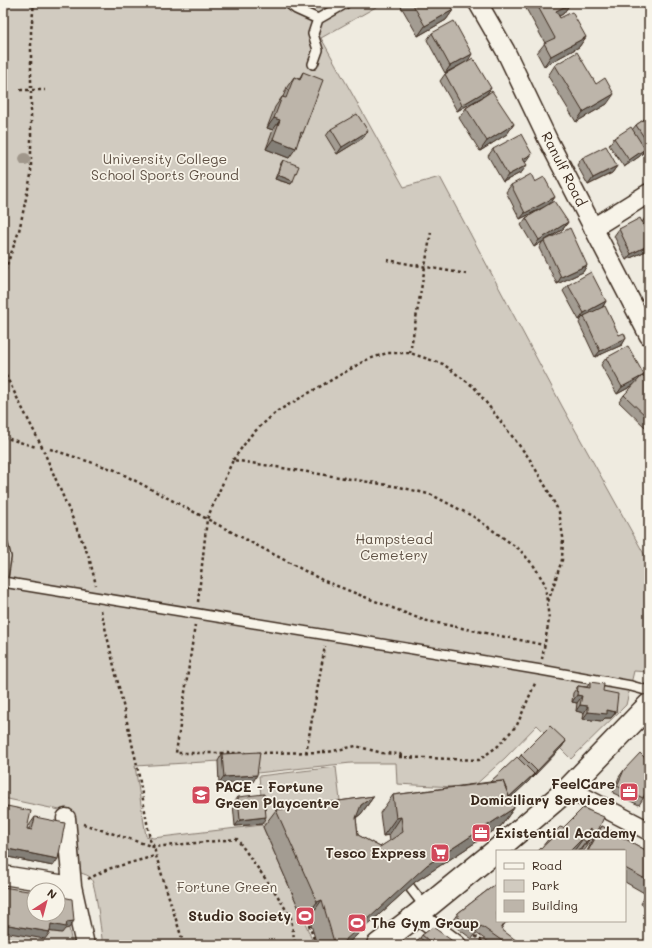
<svg xmlns="http://www.w3.org/2000/svg" width="652" height="948" font-family="Mali,sans-serif">
<style>
.green{fill:#d1cbc0;stroke:#867a6f}
.lines{fill:none;stroke-linecap:round;stroke-linejoin:round}
.service-casing{stroke:#3b2a1e;stroke-width:12}
.minor-casing{stroke:#3b2a1e;stroke-width:21}
.secondary-casing{stroke:#3b2a1e;stroke-width:25}
.path{stroke:#3b2a1e;stroke-width:2.5;stroke-dasharray:3 3;stroke-linecap:butt}
.service{stroke:#f7f3e8;stroke-width:9}
.minor{stroke:#f7f3e8;stroke-width:18}
.secondary{stroke:#f7f3e8;stroke-width:22}
.tree{fill:#a0978b}
.wall{fill:#a39c92;stroke:#3b2a1e}
.shaded-wall{fill:#847f77;stroke:#3b2a1e}
.building{fill:#bdb5aa;stroke:#3b2a1e}
.labels{text-anchor:middle;stroke-width:3.5;stroke-linejoin:round;paint-order:stroke}
.park-label{font-size:14px;fill:#605246;stroke:#f7f3e8}
.street-label{font-size:14px;fill:#3b2a1e;stroke:#f7f3e8}
.poi-label{font-size:14px;font-weight:bold;fill:#3b2a1e;stroke:#f7f3e8;text-anchor:end}
</style>
<rect width="100%" height="100%" fill="#efebe0"/>
<filter id="ink" filterUnits="userSpaceOnUse"><feTurbulence type="fractalNoise" baseFrequency=".025" numOctaves="2"/><feDisplacementMap in="SourceGraphic" scale="8" xChannelSelector="R" yChannelSelector="G"/><feConvolveMatrix kernelMatrix="1 2 1 2 8 2 1 2 1" color-interpolation-filters="sRGB"/></filter>
<g filter="url(#ink)">
<path class="green" d="M3,3H308L310,5L313,3H383L321,38L404,187L440,177L562,406L649,563V672L634,671L626,705L571,759L537,725L505,758L472,788L397,784L396,763H351L257,773L255,759L135,766L146,836L153,838L262,825L304,920L314,945H103C101,934 96,882 90,877C86,874 80,873 75,871L74,813L3,798Z
M336,767L342,817L264,825L259,776Z
M69,928L72,945H3V932L46,931L61,933L62,929Z"/>
<g class="lines">
<g class="service-casing">
<path id="service" d="M288,3L296,9L318,19L346,3
M313,64L318,50L313,34L318,19
M3,545L6,557L3,577
M3,582L541,670L631,686L649,691
M402,877L426,908"/>
</g>
<g class="minor-casing">
<path id="minor" d="M478,3L505,50L548,140L649,336
M593,228L649,193
M568,789L649,831
M66,818L72,886L85,945
M3,875L72,886
M417,915L457,945"/>
</g>
<g class="secondary-casing">
<path id="secondary" d="M378,945L417,915L498,849L568,789L649,705"/>
</g>
<path class="path" d="M20,90H45
M387,260L466,274
M3,276L19,231L31,175V31L34,3
M410,353L431,232
M3,370L42,447L89,557L96,585
M3,437L36,447
M50,449L115,470L322,580L423,620L544,645
M233,460L251,435L276,412L366,360L387,353H410L443,364L474,387L529,458L546,487L559,512L563,537L562,560L548,602
M198,602L207,519L233,460L400,487L432,495L474,517L519,549L534,566L545,584L549,620L542,659
M101,610L137,765L150,840L154,847L156,856L184,945
M195,625L176,753H246
M257,753L328,752L356,746L382,753L400,754L402,757
M306,753L325,646
M399,757L479,760L498,746L517,725L536,681
M83,824L154,847L237,839L277,895L291,918L295,945
M88,879L108,869L155,856
M307,919L316,945
M475,936L487,945"/>
<use href="#service" class="service"/>
<use href="#minor" class="minor"/>
<use href="#secondary" class="secondary"/>
</g>
<circle class="tree" cx="25" cy="159" r="6"/>
<path class="wall" d="M399,3H449L453,10L446,20L418,36Z
M523,3H569L570,4L563,14L559,16L560,18L586,37L579,47L544,66L537,53L545,43Z
M432,33L468,61L445,73L427,40Z
M555,65L596,84L607,104L576,122L548,76Z
M303,72V133L299,139L289,158L266,149L273,130L267,128L275,107L282,97H283L287,87L294,77L299,79Z
M445,74L491,88L487,94L514,124L507,134L480,151L459,118L466,108L481,98L457,111L440,81Z
M649,116V149L644,152L640,156L624,167L609,145L614,138L632,130L636,125Z
M331,129L363,138L337,154L326,136Z
M493,149L527,161L525,162L522,172L503,182L488,156Z
M582,158L617,166L612,173L588,185L577,165Z
M283,160L293,181L291,184L275,179L281,163Z
M535,182L555,197L551,202L568,222L563,229L546,240L587,265L583,272L557,284L539,248L543,241L534,247L521,225L526,218L541,209L520,219L506,192L511,185Z
M649,215V235L648,250L626,260L614,236L619,229L642,222L646,217Z
M568,285L606,301L602,308L619,335L626,338L622,345L595,357L579,323L582,318L579,320L563,291Z
M606,358L644,375L643,377L649,383V427L647,429L619,402L624,395L634,385L617,394L601,365Z
M590,682L603,691L616,712L611,718H605L602,721L583,719L584,713L576,711L577,703L572,702L573,693L578,686L587,687Z
M566,741L561,748L510,799L514,808L501,826L415,882L346,945H317L309,918L304,920L263,827L276,810L374,796L361,814L356,818L358,835L380,847L390,841L389,835L383,836L380,813L393,795L490,782L519,758L521,755Z
M649,752V789L639,805L613,793L619,777L624,770L644,757Z
M222,754L253,782L219,784L218,761Z
M238,797L262,824L235,826L233,804Z
M7,806L27,829H29L30,824L35,817L53,866L3,856V812Z
M583,808L597,833L584,851L582,850L581,851H538L542,847L550,837L563,828Z
M602,826L649,852V909L641,904L646,894L625,882V851H587L595,836Z
M497,883V921H509L507,923L506,922L501,929L514,945H493L476,933L472,939L453,925V920L458,913Z
M422,935L458,945H412L420,938Z"/>
<path class="shaded-wall" d="M570,4L563,14L549,21L556,11Z
M453,10L446,20L418,36L425,26Z
M586,37L579,47L544,66L551,56Z
M472,54L468,61L445,73L450,66Z
M491,88L486,95L457,111L462,105Z
M614,94L607,104L576,122L583,112Z
M274,118L280,120L273,130L267,128Z
M514,124L507,134L480,151L487,141Z
M368,131L363,138L337,154L342,147Z
M273,139L296,148L289,158L266,149Z
M649,146V149L644,152Z
M645,149L640,156L624,167L629,160Z
M532,154L527,161L518,166L523,159Z
M527,165L522,172L503,182L508,175Z
M617,166L612,173L588,185L593,178Z
M278,175L293,181L291,184L275,179Z
M555,197L550,204L520,219L525,213Z
M568,222L563,229L534,247L539,240Z
M649,245V248L648,250L626,260L631,254Z
M587,265L583,272L557,284L561,277Z
M606,301L602,308L584,316L582,318L579,320L584,313Z
M626,338L622,345L595,357L600,351Z
M644,375L639,382L617,394L622,387Z
M577,695L582,696L577,703L572,702Z
M580,705L588,706L584,713L576,711Z
M607,710L616,712L611,718H605L602,721L583,719L588,712Z
M566,741L561,748L532,778L537,771Z
M534,774L529,781L500,808L505,801Z
M257,775L253,782L219,784L224,777Z
M374,796L361,814L348,823L361,805Z
M514,808L501,826L415,882L346,945H331L334,942L427,865Z
M266,817L262,824L235,826L240,820Z
M401,817L389,835L383,836L396,818Z
M590,829L574,851H570L587,832Z
M591,837L581,851H579L586,842Z
M3,848L58,859L53,866L3,856Z
M322,900L309,918L304,920L317,902Z
M74,921L69,928L65,929L62,933L46,931L51,924Z
M3,924L50,932L45,939L3,932Z"/>
<path class="building" d="M412,3H449L453,10L425,26Z
M536,3H569L570,4L556,11L560,18L572,12L586,37L551,56L544,43L555,38Z
M454,21L472,54L450,66L432,33Z
M577,52L596,84L605,78L614,94L583,112L555,65Z
M473,58L491,88L462,105L445,74Z
M303,72L323,80L303,133L301,132L296,148L273,139L280,120L274,118L282,97L286,98L294,77L300,80Z
M492,91L514,124L487,141L466,108Z
M357,114L368,131L342,147L331,129Z
M649,116V145L636,125Z
M631,127L645,149L629,160L614,138Z
M521,134L532,154L523,159L527,165L508,175L493,149Z
M606,146L617,166L593,178L582,158Z
M283,160L299,166L293,181L278,175Z
M531,174L535,182L544,177L555,197L525,213L511,185Z
M554,201L568,222L539,240L526,218Z
M649,215V222L646,217Z
M640,218L649,235V245L631,254L619,229Z
M570,228L587,265L561,277L544,241Z
M591,272L606,301L584,313L568,285Z
M605,306L619,335L624,333L626,338L600,351L584,316Z
M628,346L644,375L622,387L606,358Z
M642,376L649,383V419L624,395Z
M590,682L604,684L603,691L618,694L616,712L607,710V714L588,712V706L580,705L582,696L577,695L578,686L590,688Z
M550,726L566,741L537,771L521,755Z
M260,752L257,775L224,777L222,754Z
M649,752V757L647,754Z
M640,753L649,762V787L643,798L617,786L624,770Z
M517,757L534,774L509,797L503,781L490,782Z
M503,781L514,808L427,865L342,943L334,942L322,900L317,902L276,810L374,796L361,805L356,818L358,835L380,847L403,832L401,817L396,818L393,795Z
M264,794L266,817L240,820L238,797Z
M7,806L31,811L27,829L32,830L35,817L65,823L58,859L3,848V816H5Z
M583,808L604,817L597,833L590,829L587,832L591,837L586,842L582,839L570,851H538L551,839L550,837L560,827L563,828Z
M602,826L649,852V881L625,868V851H588Z
M497,883V912L495,913L497,915V921H506L501,929L517,941L514,945H508L481,926L477,932L458,918V913Z
M3,887L34,892V914H58V896L72,899L74,921L67,922L66,927L51,924L50,932L3,924Z
M433,927L458,945H434L422,935Z
M420,938L429,945H412Z"/>
</g>
<defs>
<g id="office-square" transform="scale(1)"><rect x="-9" y="-9" width="18" height="18" rx="4" fill="#d1495b" stroke="#f7f3e8"/><path d="M-6-3h4V-5.5h4V-3h4V5H-6ZM-1-4.5V-3h2v-1.5ZM-6 0V1H6V0Z" fill="#fff"/></g>
<g id="school-square" transform="scale(1)"><rect x="-9" y="-9" width="18" height="18" rx="4" fill="#d1495b" stroke="#f7f3e8"/><path d="M0-5L7-2L0 1L-7-2ZM-4 1L0 2.5L4 1V4Q0 6-4 4Z" fill="#fff"/></g>
<g id="supermarket-square" transform="scale(1)"><rect x="-9" y="-9" width="18" height="18" rx="4" fill="#d1495b" stroke="#f7f3e8"/><path d="M-6-5.5h2.5l.6 2H6L4.5 2H-2.5L-4.4-4H-6ZM-1.5 3.2a1.3 1.3 0 1 0 .1 0ZM3 3.2a1.3 1.3 0 1 0 .1 0Z" fill="#fff"/></g>
<g id="stadium-square" transform="scale(1)"><rect x="-9" y="-9" width="18" height="18" rx="4" fill="#d1495b" stroke="#f7f3e8"/><path d="M0-5a6.5 5 0 1 0 0 10a6.5 5 0 1 0 0-10ZM-3.5-1.8h7v3.6h-7Z" fill="#fff"/></g>
</defs>
<g fill-rule="evenodd">
<use href="#office-square" x="629" y="792"/>
<use href="#school-square" x="201" y="795"/>
<use href="#office-square" x="481" y="833"/>
<use href="#supermarket-square" x="440" y="853"/>
<use href="#stadium-square" x="305" y="916"/>
<use href="#stadium-square" x="357" y="923"/>
</g>
<g class="labels">
<g class="park-label">
<text x="165" y="164">University College<tspan x="165" dy="16">School Sports Ground</tspan></text>
<text x="394" y="544">Hampstead<tspan x="394" dy="16">Cemetery</tspan></text>
<text x="227" y="892">Fortune Green</text>
</g>
<g class="street-label">
<text transform="translate(564 169) rotate(63)" y="5">Ranulf Road</text>
</g>
<g class="poi-label">
<text x="615" y="789">FeelCare<tspan x="615" dy="16">Domiciliary Services</tspan></text>
<text x="215" y="792" text-anchor="start">PACE - Fortune<tspan x="215" dy="16">Green Playcentre</tspan></text>
<text x="495" y="838" text-anchor="start">Existential Academy</text>
<text x="426" y="858">Tesco Express</text>
<text x="291" y="921">Studio Society</text>
<text x="371" y="928" text-anchor="start">The Gym Group</text>
</g>
</g>
<rect width="652" height="948" fill="none" stroke="#f7f3e8" stroke-width="16"/>
<rect x="8" y="8" width="636" height="932" fill="none" stroke="#3b2a1e" stroke-width="1.5" filter="url(#ink)"/>
<rect x="496" y="850" width="130" height="72" fill="#f7f3e8" stroke="#aca397"/>
<rect x="504" y="863" width="20" height="6" fill="#f7f3e8" stroke="#aca397"/>
<text x="532" y="870" font-size="12" fill="#3b2a1e">Road</text>
<rect x="504" y="880" width="20" height="12" fill="#d1cbc0" stroke="#aca397"/>
<text x="532" y="890" font-size="12" fill="#3b2a1e">Park</text>
<rect x="504" y="900" width="20" height="12" fill="#bdb5aa" stroke="#aca397"/>
<text x="532" y="910" font-size="12" fill="#3b2a1e">Building</text>
<g transform="translate(46 902) rotate(36)"><circle r="19" fill="#f7f3e8" stroke="#aca397"/>
<path d="M0-3L7 15L0 10L-7 15Z" fill="#d1495b"/>
<text y="-6" font-size="11" font-weight="bold" text-anchor="middle" fill="#3b2a1e">N</text>
</g>
</svg>
